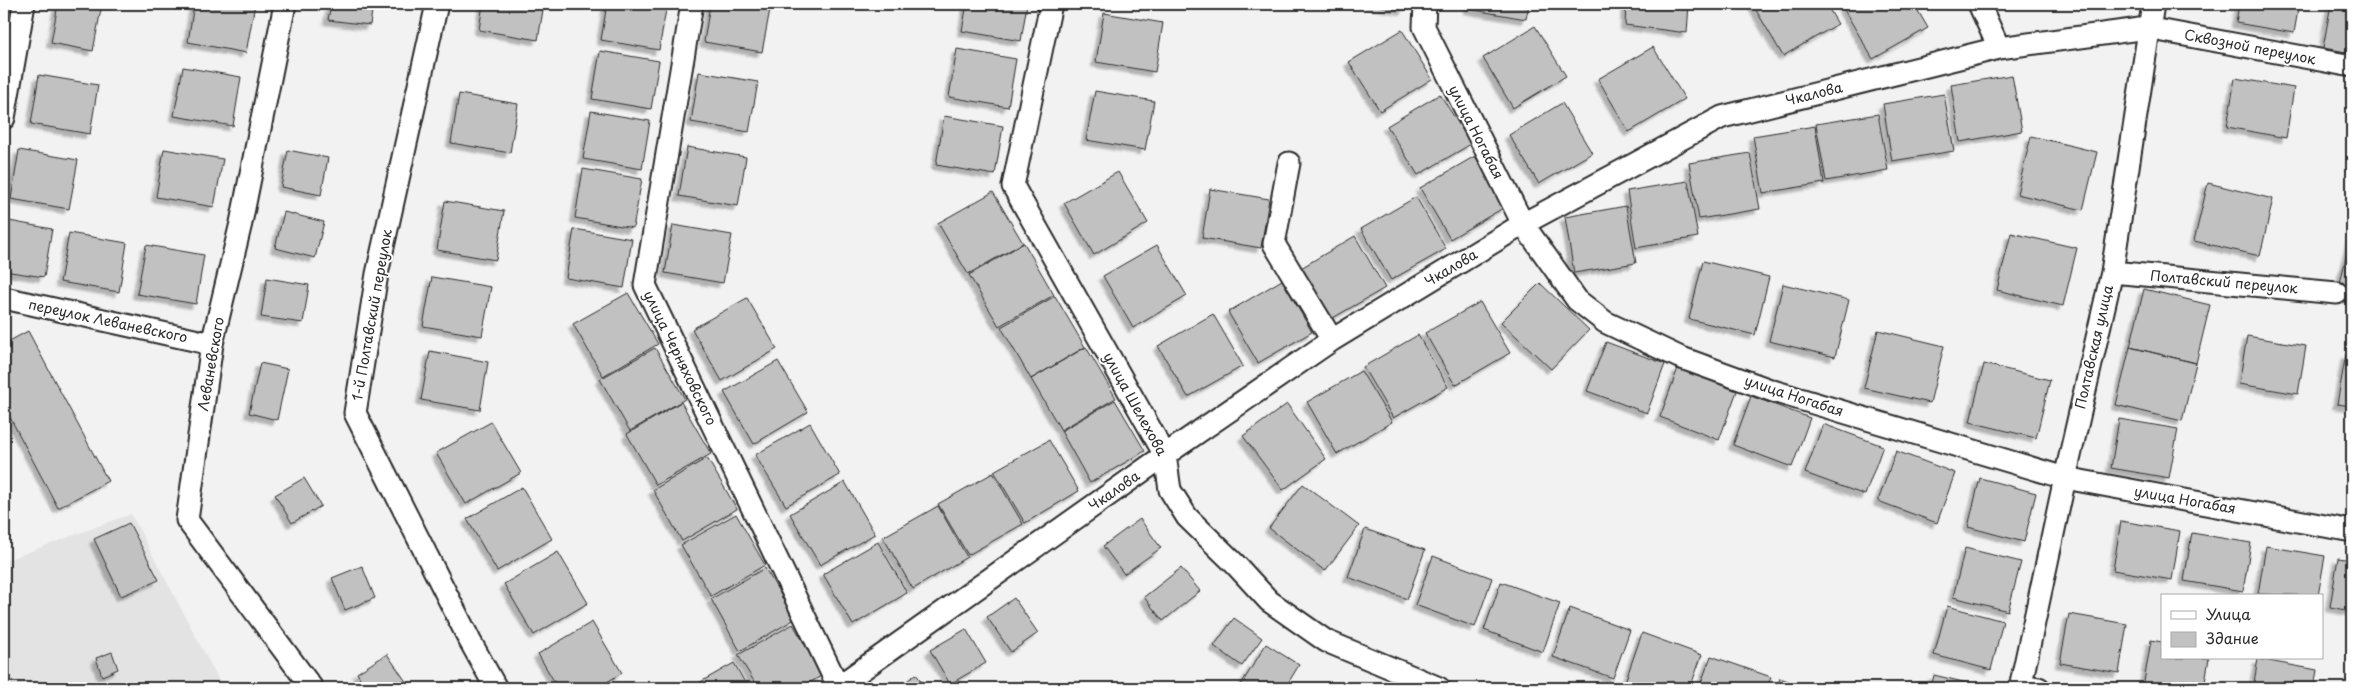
<svg xmlns="http://www.w3.org/2000/svg" width="2356" height="692" font-family="'Playpen Sans',sans-serif">
<style>
.built{fill:#e3e3e3}
.building{fill:#c1c1c1;stroke:#2b2b2b;filter:url(#shadow)}
.lines{fill:none;stroke-linecap:round;stroke-linejoin:round}
.street-casing{stroke:#2b2b2b;stroke-width:25}
.street{stroke:#fff;stroke-width:21}
.labels{text-anchor:middle;stroke-width:4;stroke-linejoin:round;paint-order:stroke}
.street-label{font-size:14px;fill:#2b2b2b;stroke:#fff}
</style>
<defs>
<filter id="shadow"><feDropShadow dx="-4.5" dy="4.5" stdDeviation="1" flood-color="#0004"/></filter>
</defs>
<rect width="100%" height="100%" fill="#f2f2f2"/>
<filter id="ink" filterUnits="userSpaceOnUse"><feTurbulence type="fractalNoise" baseFrequency=".02" numOctaves="2"/><feDisplacementMap in="SourceGraphic" scale="10" xChannelSelector="R" yChannelSelector="G"/><feConvolveMatrix kernelMatrix="1 2 1 2 8 2 1 2 1" color-interpolation-filters="sRGB"/></filter>
<g filter="url(#ink)">
<path class="built" d="M131,514L223,688H4V561Z"/>
<path class="building" d="M58,4H102L93,51L51,43Z
M194,4H255L246,53L188,42Z
M331,4H373L370,25L328,20Z
M483,4H544L538,40L479,30Z
M607,4H667L659,50L601,40Z
M710,4H771L762,52L704,42Z
M967,4H1027L1021,41L962,31Z
M1370,4H1406L1405,10Z
M1468,4H1529L1526,19L1468,9Z
M1626,4H1689L1687,33L1625,25Z
M1826,4L1838,24L1783,56L1753,5Z
M1850,4H1914L1928,28L1873,59L1843,8Z
M2239,4H2299L2294,33L2236,23Z
M2331,4H2352V53L2323,48Z
M1104,13L1163,23L1155,72L1096,62Z
M1535,26L1566,76L1513,108L1483,58Z
M1402,30L1432,79L1380,111L1349,62Z
M1653,47L1685,99L1629,132L1598,79Z
M957,49L1016,59L1008,107L949,97Z
M600,51L659,61L651,109L592,99Z
M183,67L241,77L233,126L174,116Z
M699,72L758,82L749,132L691,122Z
M39,75L98,85L90,134L31,124Z
M2012,75L2022,131L1960,142L1951,85Z
M2235,78L2294,88L2286,138L2227,127Z
M1095,91L1154,101L1145,150L1086,140Z
M459,94L518,104L510,153L451,143Z
M1440,94L1471,144L1418,175L1387,126Z
M1944,94L1954,151L1892,161L1883,104Z
M1562,103L1592,153L1539,184L1509,135Z
M591,111L650,121L642,169L583,159Z
M1878,114L1888,170L1826,181L1816,124Z
M944,116L1003,126L995,175L936,165Z
M1815,126L1824,183L1763,193L1753,136Z
M2031,136L2097,152L2083,210L2017,194Z
M687,147L746,157L738,206L679,196Z
M164,149L223,159L214,207L156,197Z
M19,150L78,160L69,209L11,199Z
M288,150L328,158L321,195L281,187Z
M1750,153L1760,209L1699,219L1689,163Z
M1475,156L1505,207L1450,239L1420,188Z
M583,169L642,179L633,228L575,218Z
M1118,172L1148,223L1094,255L1064,203Z
M1688,181L1698,237L1636,248L1627,191Z
M2208,183L2273,199L2260,256L2194,241Z
M1210,189L1269,199L1261,248L1202,238Z
M993,192L1023,243L968,274L938,223Z
M1416,197L1446,249L1391,280L1361,229Z
M445,201L504,211L496,260L437,250Z
M1626,206L1636,263L1574,273L1565,217Z
M284,212L324,222L315,258L275,248Z
M4,220L52,229L44,277L4,271Z
M673,225L732,235L723,283L665,273Z
M574,229L632,239L624,288L566,278Z
M69,233L127,243L119,292L60,282Z
M2011,233L2077,248L2063,306L1997,290Z
M2352,233V290L2339,287Z
M1355,236L1385,288L1331,319L1301,268Z
M1024,243L1054,295L999,326L969,275Z
M146,245L204,255L196,304L137,294Z
M1157,245L1187,296L1133,328L1103,276Z
M1703,261L1769,277L1755,335L1689,319Z
M432,277L491,287L482,336L423,326Z
M267,278L309,285L303,323L261,317Z
M1282,280L1312,332L1258,363L1228,312Z
M1540,283L1589,330L1551,369L1501,322Z
M1783,284L1849,300L1835,357L1769,341Z
M2144,289L2210,305L2196,363L2130,347Z
M628,293L658,344L603,376L573,324Z
M1055,296L1085,347L1031,379L1001,327Z
M747,298L777,349L722,381L692,329Z
M1480,302L1510,353L1455,385L1425,333Z
M1213,314L1243,366L1188,397L1158,346Z
M1878,330L1944,346L1930,403L1864,388Z
M28,331L108,481L58,508L4,406V344Z
M1418,335L1448,387L1393,418L1363,367Z
M2247,336L2306,346L2298,394L2239,384Z
M1606,342L1665,364L1647,413L1587,391Z
M1086,347L1116,398L1061,430L1031,379Z
M2130,347L2196,363L2182,421L2116,405Z
M655,348L685,399L630,431L600,379Z
M430,351L488,362L480,410L421,400Z
M2346,354L2352,356V406L2337,404Z
M778,361L808,412L754,444L724,392Z
M260,363L288,369L277,420L249,413Z
M1984,364L2050,380L2036,438L1970,422Z
M1678,368L1737,391L1719,440L1660,417Z
M1361,371L1392,422L1337,454L1307,402Z
M1751,396L1810,418L1792,467L1733,445Z
M1115,400L1145,451L1090,483L1061,431Z
M681,402L711,454L656,485L627,434Z
M1287,404L1326,459L1283,490L1243,436Z
M2119,419L2178,429L2169,478L2111,468Z
M491,422L521,473L466,504L436,453Z
M810,423L840,475L786,506L755,455Z
M1823,424L1883,446L1865,495L1805,473Z
M1049,440L1079,491L1025,523L994,471Z
M1896,451L1955,473L1937,523L1878,501Z
M707,458L737,509L682,541L653,490Z
M993,473L1023,524L968,555L938,504Z
M304,478L321,506L292,523L275,495Z
M1980,478L2036,493L2024,542L1968,527Z
M845,482L875,534L820,565L790,514Z
M1303,484L1359,526L1325,571L1269,528Z
M522,487L552,539L497,571L467,519Z
M938,506L967,557L913,589L883,537Z
M736,514L765,565L711,596L681,545Z
M1140,519L1161,548L1124,574L1103,546Z
M2121,521L2180,531L2172,580L2113,570Z
M129,523L159,580L121,596L94,539Z
M1365,529L1425,550L1407,599L1348,577Z
M2192,533L2251,543L2243,591L2184,581Z
M878,542L907,593L853,625L823,574Z
M2266,546L2325,556L2318,596L2258,594Z
M1965,548L2021,562L2008,611L1953,597Z
M558,552L588,603L534,635L504,584Z
M1433,556L1492,578L1475,627L1415,605Z
M2338,558L2352,560V611L2330,607Z
M362,566L375,598L345,610L332,578Z
M765,568L795,619L740,651L711,599Z
M1181,568L1200,591L1163,621L1144,597Z
M1501,582L1560,603L1543,652L1484,630Z
M1014,598L1038,633L1011,652L987,617Z
M1947,606L2003,621L1991,670L1934,655Z
M1570,608L1630,630L1613,678L1553,657Z
M2069,614L2127,624L2119,673L2060,663Z
M1234,618L1262,638L1242,666L1214,646Z
M592,622L622,673L597,688H558L538,654Z
M793,624L823,675L800,688H758L738,655Z
M966,629L986,663L950,684L930,650Z
M1642,633L1702,655L1690,688H1642L1625,682Z
M2151,640L2162,642V658H2209L2204,688H2143Z
M1266,644L1299,665L1285,688H1239Z
M112,652L118,669L102,676L96,658Z
M387,654L407,683L399,688H366L357,673Z
M1711,656L1771,677L1767,688H1699Z
M2258,659L2317,670L2314,688H2253Z
M734,663L748,688H690Z
M916,674L926,688H898Z
M1934,675L1988,688H1931Z
M1780,678L1807,688H1777Z"/>
<g class="lines">
<g class="street-casing">
<path id="street" d="M285,4L241,223L212,344L187,520L312,688
M437,4L377,274L355,413L470,641L496,688
M692,4L645,285L839,688
M1051,4L1013,186L1165,455L1170,490L1187,517L1235,564L1269,601L1326,641L1439,688
M1425,4L1424,27L1523,224L1577,300L1605,322L1679,357L1773,391L2065,478L2352,531
M1979,4L1999,48
M4,118L24,4
M1289,163L1274,244L1332,340
M2112,272L2337,293
M4,298L212,344
M2021,685L2039,688
M836,688L1165,455L1332,340L1523,224L1722,117L1999,48L2147,28L2352,66
M2020,688L2065,478L2112,272L2153,4"/>
</g>
<use href="#street" class="street"/>
</g>
</g>
<g class="labels">
<g class="street-label">
<text transform="translate(2250 47) rotate(11)" y="5">Сквозной переулок</text>
<text transform="translate(1814 94) rotate(-14)" y="5">Чкалова</text>
<text transform="translate(1476 132) rotate(63)" y="5">улица Ногабая</text>
<text transform="translate(1451 268) rotate(-31)" y="5">Чкалова</text>
<text transform="translate(2224 282) rotate(5)" y="5">Полтавский переулок</text>
<text transform="translate(372 315) rotate(-80)" y="5">1-й Полтавский переулок</text>
<text transform="translate(108 321) rotate(12)" y="5">переулок Леваневского</text>
<text transform="translate(2094 347) rotate(-77)" y="5">Полтавская улица</text>
<text transform="translate(680 358) rotate(64)" y="5">улица Черняховского</text>
<text transform="translate(211 364) rotate(-80)" y="5">Леваневского</text>
<text transform="translate(1794 396) rotate(18)" y="5">улица Ногабая</text>
<text transform="translate(1135 404) rotate(61)" y="5">улица Шелехова</text>
<text transform="translate(1114 491) rotate(-35)" y="5">Чкалова</text>
<text transform="translate(2185 500) rotate(10)" y="5">улица Ногабая</text>
</g>
</g>
<rect width="2356" height="692" fill="none" stroke="#fff" stroke-width="20"/>
<rect x="10" y="10" width="2336" height="672" fill="none" stroke="#2b2b2b" stroke-width="2" filter="url(#ink)"/>
<rect x="2161" y="594" width="162" height="65" fill="#ffffff" stroke="#aaaaaa"/>
<rect x="2171" y="611" width="25" height="8" fill="#ffffff" stroke="#aaaaaa"/>
<text x="2206" y="620" font-size="15" fill="#2b2b2b">Улица</text>
<rect x="2171" y="632" width="25" height="15" fill="#c1c1c1" stroke="#aaaaaa"/>
<text x="2206" y="644" font-size="15" fill="#2b2b2b">Здание</text>
</svg>
